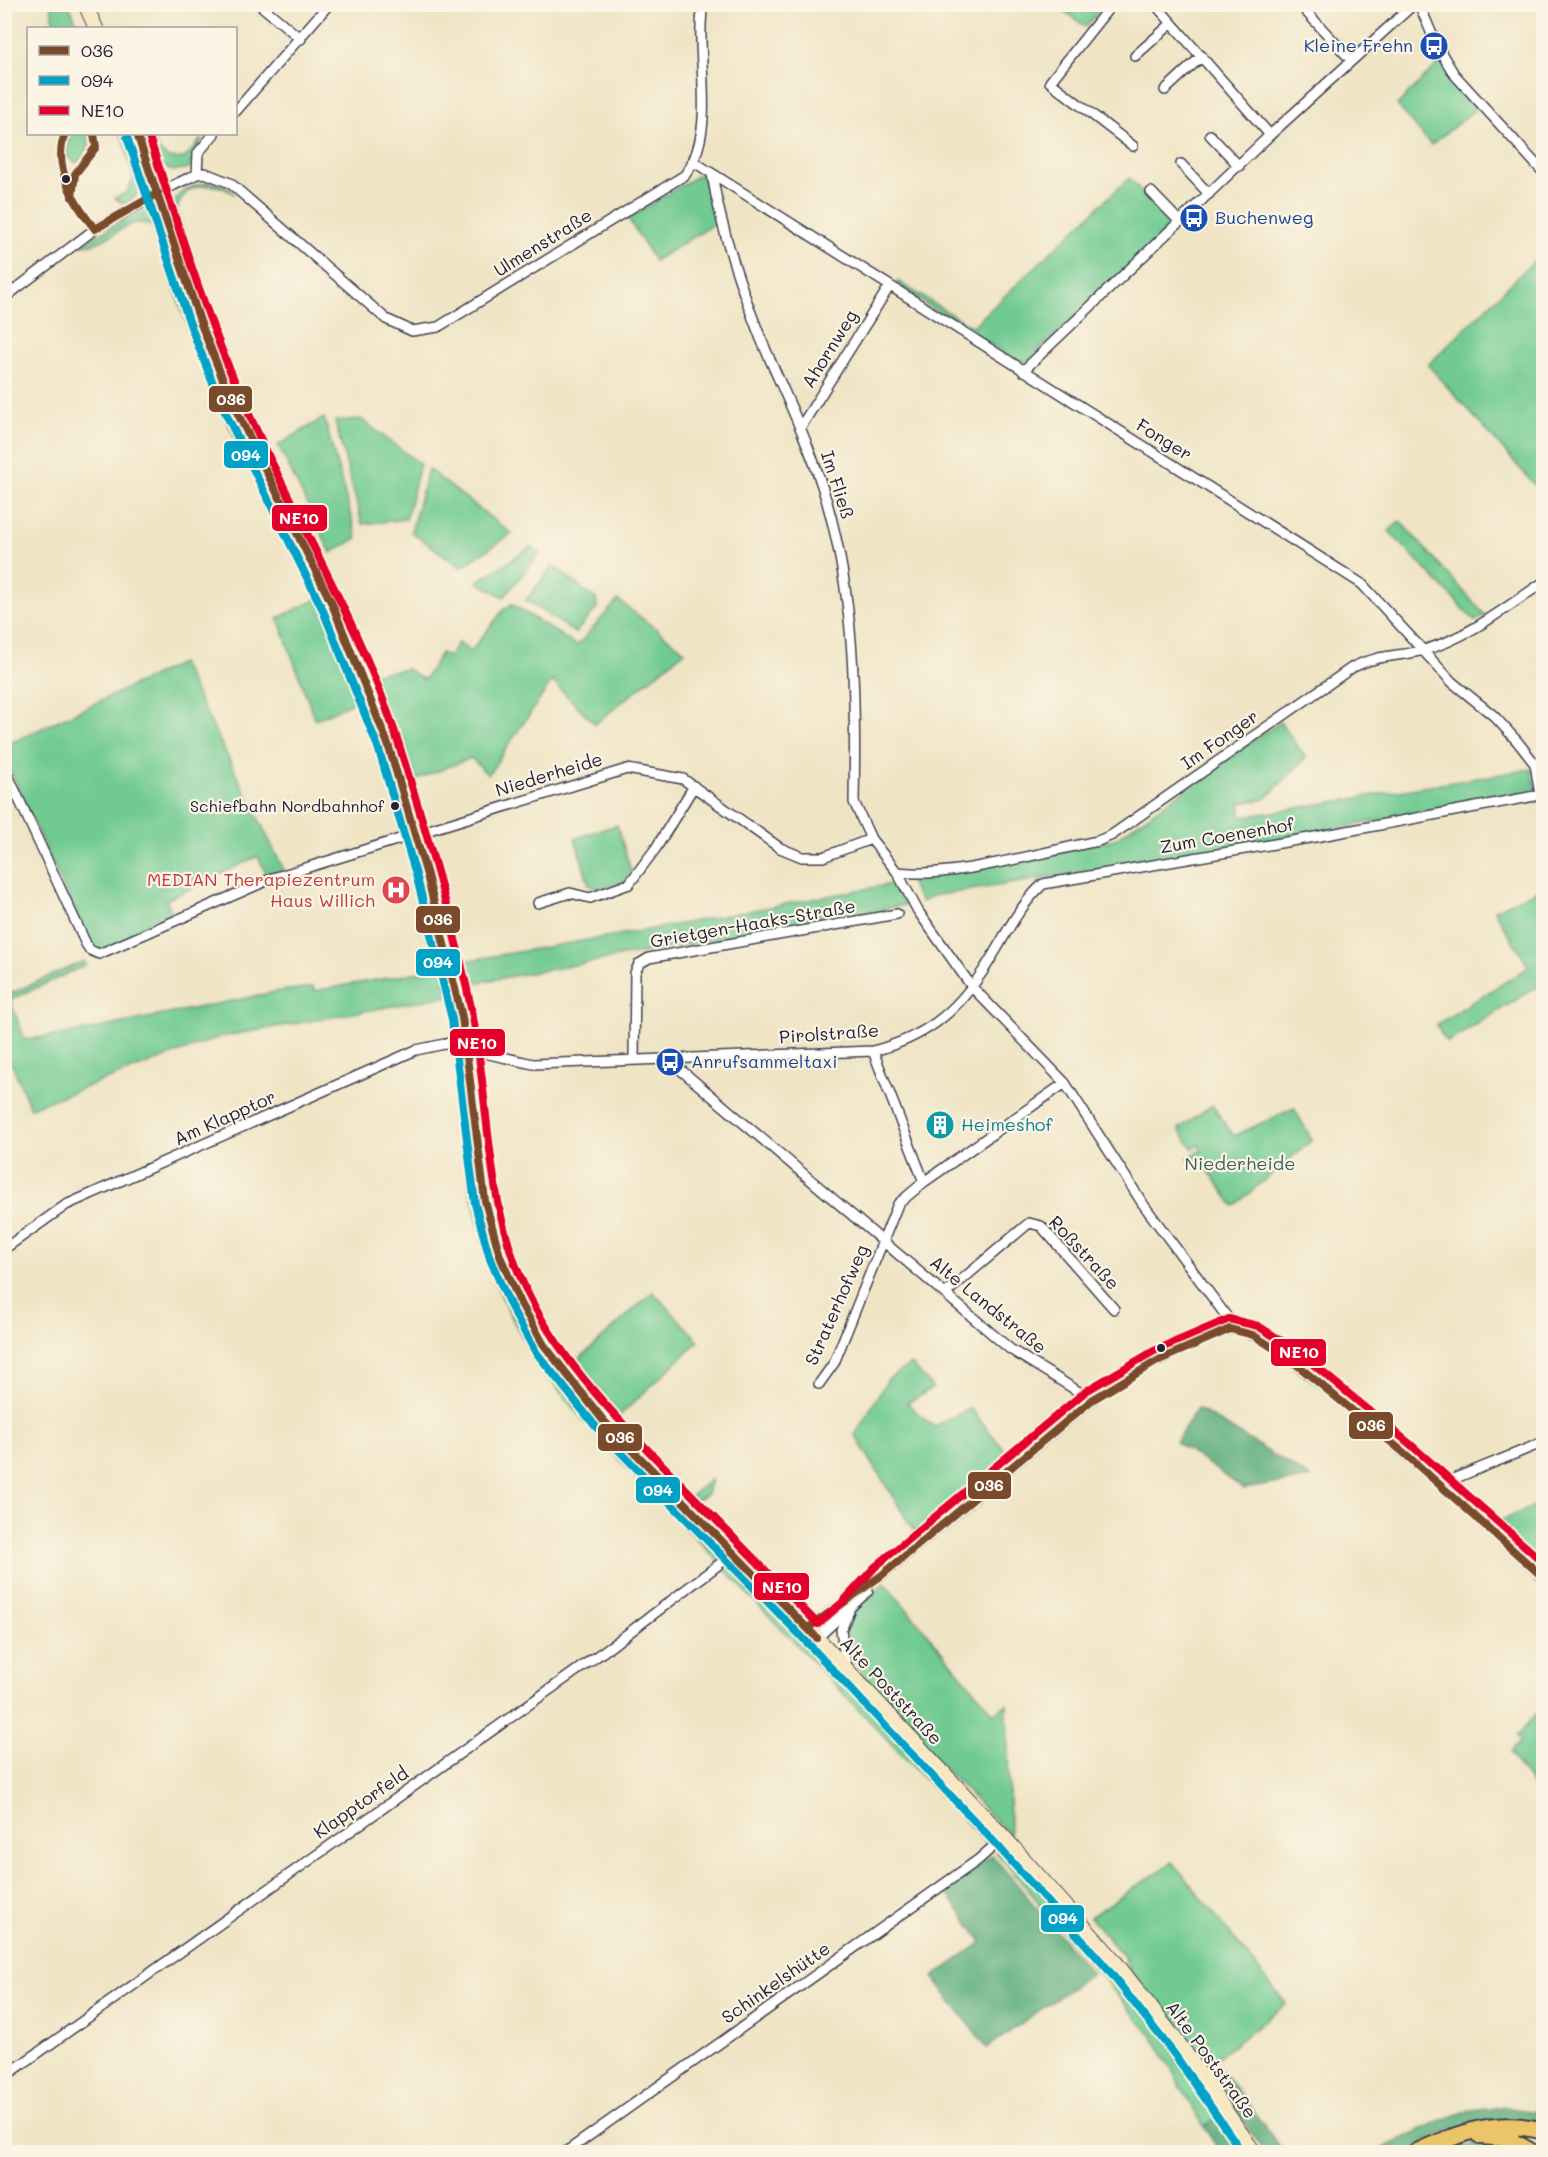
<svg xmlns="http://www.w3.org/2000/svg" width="1548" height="2157" font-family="Mali,sans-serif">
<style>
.green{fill:#70ca91;stroke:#497666;stroke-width:1.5}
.forest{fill:#5cae7b;stroke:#3f685b;stroke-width:1.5}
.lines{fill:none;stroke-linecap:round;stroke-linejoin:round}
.street-casing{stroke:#413f50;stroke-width:12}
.secondary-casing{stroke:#413f50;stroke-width:16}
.highway-casing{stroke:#413f50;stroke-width:20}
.street{stroke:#fff;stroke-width:9}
.secondary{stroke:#f7e8c3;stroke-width:14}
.highway{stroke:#ecc569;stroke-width:16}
.bus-1-casing{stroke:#fcf5e5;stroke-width:12}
.bus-2-casing{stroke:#fcf5e5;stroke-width:12}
.bus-3-casing{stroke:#fcf5e5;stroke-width:12}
.bus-1{stroke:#7a4b2a;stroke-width:8}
.bus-2{stroke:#02a2c7;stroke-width:8}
.bus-3{stroke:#e4002b;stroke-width:8}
.bus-dot{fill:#22223b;stroke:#fcf5e5;stroke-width:2}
.labels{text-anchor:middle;stroke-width:4.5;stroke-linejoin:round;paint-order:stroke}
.bus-label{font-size:16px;fill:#22223b;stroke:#fcf5e5;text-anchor:end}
.transit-label{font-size:18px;fill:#164399;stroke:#fcf5e5;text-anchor:start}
.street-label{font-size:18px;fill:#22223b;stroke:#fcf5e5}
.health-label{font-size:18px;fill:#be3a42;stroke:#fcf5e5;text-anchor:end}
.culture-label{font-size:18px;fill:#0d838f;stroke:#fcf5e5;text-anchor:start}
.park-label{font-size:18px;fill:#3d5d59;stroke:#fcf5e5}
.line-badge{stroke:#fcf5e5;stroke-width:2}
.badge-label{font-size:16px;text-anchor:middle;font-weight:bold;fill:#fff}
</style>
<rect width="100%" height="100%" fill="#fcf5e5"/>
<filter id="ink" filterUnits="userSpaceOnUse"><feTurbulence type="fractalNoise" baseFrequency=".0167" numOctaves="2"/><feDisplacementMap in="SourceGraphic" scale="12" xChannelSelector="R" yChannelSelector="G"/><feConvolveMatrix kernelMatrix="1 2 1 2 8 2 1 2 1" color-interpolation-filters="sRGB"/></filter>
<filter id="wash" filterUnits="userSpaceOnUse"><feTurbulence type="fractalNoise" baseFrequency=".008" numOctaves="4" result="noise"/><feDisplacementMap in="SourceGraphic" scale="24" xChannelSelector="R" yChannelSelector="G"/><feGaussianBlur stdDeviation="1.35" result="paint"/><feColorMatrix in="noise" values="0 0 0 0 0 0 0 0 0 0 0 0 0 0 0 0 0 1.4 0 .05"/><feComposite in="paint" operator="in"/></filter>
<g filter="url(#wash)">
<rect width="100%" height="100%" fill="#efe4c4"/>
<path class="green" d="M51,5H69L79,28H70V25L53,22Z
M1056,5H1104L1086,27Z
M1440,62L1477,108L1431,145L1397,105Z
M74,134H86C95,144 84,155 77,163L67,157C65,147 65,142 74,134Z
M121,134H128L144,177L136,196L124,204L115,198L126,193L134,178Z
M146,134H152C158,152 165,163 186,157L203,137L189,168L172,171L157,163Z
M700,174L703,175L718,222L654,261L628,218Z
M1129,178L1144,194L1148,191L1173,217V223L1028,361H1017L898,287L897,281L972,327Z
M211,182L223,185L235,194C213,180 183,182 177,211L237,390L275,473L335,593L333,594L242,412L173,213C171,191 193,185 211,182Z
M146,211L158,221L162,230L204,350L222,392L323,597L318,599L359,699L315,720L278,618L318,599L240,449L202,368L153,227C132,213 116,237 96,243C92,245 86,244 81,245L122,221Z
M1535,260L1544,269L1543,494L1428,365Z
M324,418L357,538L331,553L278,445Z
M361,419L420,464L406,519L362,524L335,421Z
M428,469L512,534L461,567L411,532Z
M1400,521L1485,615L1475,621L1389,531Z
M531,547L540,553L504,597L477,582Z
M553,566L596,599L597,608L575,633L526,600Z
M618,600L685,651L595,724L552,681L488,775L471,758L410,782L370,674L407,669L424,680L441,653L449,657L458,643L471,651L504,609L512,604L577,646Z
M181,663L284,870L267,876L258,856L166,900L175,918L100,953L92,950L5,760L4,746Z
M1280,722L1306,758L1265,799L1240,803L1242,817L1531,769L1536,790L1240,848L932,896L921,902L910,882L1115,839Z
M617,825L631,871L625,882L600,889L589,885L575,838Z
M896,883L905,905L464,985L458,962L659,928Z
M1543,888V983L1447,1043L1436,1025L1529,967L1494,910Z
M84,961L86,965L10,1000L25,1040L84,1031L280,991L313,987L314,991L437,969V966L442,965L449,996L220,1037L30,1108L12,1064L5,1065V996Z
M478,1084C491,1199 503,1270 569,1368L653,1292L699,1341L615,1420L689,1498L711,1479L707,1494L697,1500L689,1499C604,1413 521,1333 492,1210C483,1169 481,1126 478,1084Z
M1212,1105L1234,1136L1294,1108L1312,1140L1234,1206L1203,1163L1189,1161L1187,1158L1202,1150L1199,1145L1193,1149L1179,1129Z
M466,1138H471L494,1257L488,1262L469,1188Z
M489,1264H497L521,1315L551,1365L568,1387L723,1554L718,1561C635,1474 527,1382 489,1264Z
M911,1364L933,1388L907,1403L934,1427L970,1408L1011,1458L917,1536L855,1435L888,1379Z
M1452,1484L1496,1523L1543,1502V1572L1454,1492Z
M736,1565L994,1836L988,1845L723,1568Z
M885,1583L994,1714L1007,1704L1010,1835C979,1803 839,1670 845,1631C849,1611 870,1596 885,1583Z
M1543,1705V1802L1510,1753L1520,1742L1517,1736Z
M999,1850H1007L1086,1936L1156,2023L1220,2115L1204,2127L1153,2037L996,1852Z
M1173,1862L1286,2004L1211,2063L1203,2062L1124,1961L1126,1959L1090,1917Z
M1216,2064L1243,2098L1232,2106L1214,2077Z
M1483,2141L1501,2142L1520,2152H1445Z"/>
<path class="forest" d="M1197,1408L1298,1470L1311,1478L1244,1489L1176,1442Z
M992,1855L1092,1973L987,2048L933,1977L982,1942L944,1889Z
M1243,2098L1284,2152H1265L1232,2106Z
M1503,2107L1543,2113V2124L1446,2132L1406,2152H1375L1437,2122L1464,2112Z
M1220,2115L1245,2152H1220L1204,2127Z"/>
</g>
<g filter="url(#ink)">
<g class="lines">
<g class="street-casing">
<path id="street" d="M259,4L301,39
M1112,4L1050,82L1133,146
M1155,4L1270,135
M1299,4L1351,60
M1419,4L1437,46L1454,74L1544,173
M1135,56L1172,23
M1165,90L1202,56
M236,111L329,4
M1210,135L1239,166
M1181,164L1209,194
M197,174L198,153L214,134
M712,174C721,230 740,286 761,339C782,388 806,436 822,486C855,589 856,695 854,802L871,839L897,872L918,911L972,987L1065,1083L1143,1204L1227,1317L1230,1329
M1151,192L1180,222
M4,298L95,229L174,185L197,174L205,173L230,183L386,319L412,331L438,327L685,175C719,128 694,58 703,4
M1023,371L1270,135L1414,4
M800,428L889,287
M4,767L86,944L90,950L99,954L273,878L627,769L683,779L780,848L802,857H823L871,839
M897,872C951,879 1042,852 1098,841L1112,835L1353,667C1380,654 1398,657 1424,650C1468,638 1506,607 1544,582
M538,903L570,893L590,898L629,884L656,848L694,786
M873,1051L924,1182
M480,1052L533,1064L873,1051C923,1038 954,1015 983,971C1003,941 1016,909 1043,884L1315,837L1540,795L1535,764L1517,741L1494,716L1452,682L1362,584L694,162
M668,1059L1010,1349L1092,1400
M634,1060L635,973L639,964L649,958L897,914
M4,1249L66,1205L416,1050L459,1041L468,1046
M946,1293L1029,1223L1041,1226L1114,1309
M819,1384L834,1363L898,1204L924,1182L1065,1083
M1441,1484L1544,1442
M849,1611L841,1630L846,1664L849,1669
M808,1628L882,1575L1092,1400C1136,1369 1180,1349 1230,1329C1261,1331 1292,1362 1315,1380C1395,1442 1469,1510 1544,1578
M817,1638L868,1591
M4,2077L614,1644L734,1553
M566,2152L978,1860L1004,1837"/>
</g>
<g class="secondary-casing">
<path id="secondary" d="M85,4L96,28
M137,134L201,324L231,400L332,604L388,744L427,875L462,1017L485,1201L500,1256L519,1300L544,1345L603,1420L808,1628L1004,1837L1114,1960L1183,2049L1254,2152"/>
</g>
<g class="highway-casing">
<path id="highway" d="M1481,2136L1507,2138L1531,2152
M1417,2152C1458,2133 1498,2118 1544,2131"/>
</g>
<use href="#street" class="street"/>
<use href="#secondary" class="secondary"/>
<use href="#highway" class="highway"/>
<g class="bus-1-casing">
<path id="bus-1" d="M65,134C52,166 74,204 95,229
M137,134L201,324L231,400L332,604L388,744L427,875L462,1017L485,1201L500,1256L519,1300L544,1345L603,1420L817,1638
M72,197L75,174L96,147L94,134
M95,229L158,193
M808,1628L882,1575L1092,1400L1159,1360L1230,1329L1253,1335L1286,1356L1403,1452L1544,1578"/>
</g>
<g class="bus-2-casing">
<path id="bus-2" d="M127,137L191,327L221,404L322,608L378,747L417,878L452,1019L475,1204L490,1259L510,1305L535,1351L596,1427L800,1635L996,1844L1106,1967L1175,2055L1242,2152"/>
</g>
<g class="bus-3-casing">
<path id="bus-3" d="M148,134C177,221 203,310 240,394C291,512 360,622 399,745C427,833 453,922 472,1012C491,1109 484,1208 530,1298C566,1368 622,1424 677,1480C724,1528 771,1576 818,1624L842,1603L875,1567L1086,1391L1154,1351L1229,1319L1258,1326L1293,1348L1410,1444L1544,1563"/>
</g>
<use href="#bus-1" class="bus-1"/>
<use href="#bus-2" class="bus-2"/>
<use href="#bus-3" class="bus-3"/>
</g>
</g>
<defs>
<g id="bus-disc" transform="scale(1.5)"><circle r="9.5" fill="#1a4fb4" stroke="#fcf5e5"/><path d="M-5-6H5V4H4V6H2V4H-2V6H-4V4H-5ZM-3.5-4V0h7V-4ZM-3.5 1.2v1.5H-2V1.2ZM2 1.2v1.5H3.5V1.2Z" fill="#fff"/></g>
<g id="hospital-disc" transform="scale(1.5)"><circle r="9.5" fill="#e0444e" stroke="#fcf5e5"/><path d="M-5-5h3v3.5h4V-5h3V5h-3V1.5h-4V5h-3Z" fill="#fff"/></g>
<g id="building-disc" transform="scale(1.5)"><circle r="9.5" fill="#0f9aa8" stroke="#fcf5e5"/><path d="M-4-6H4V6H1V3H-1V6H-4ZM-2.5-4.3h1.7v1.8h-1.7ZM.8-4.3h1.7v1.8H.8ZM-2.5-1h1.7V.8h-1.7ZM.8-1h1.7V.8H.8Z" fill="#fff"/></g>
</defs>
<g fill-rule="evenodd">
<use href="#bus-disc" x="1434" y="46"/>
<use href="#bus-disc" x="1194" y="218"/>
<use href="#hospital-disc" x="396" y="890"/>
<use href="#bus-disc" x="670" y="1062"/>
<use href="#building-disc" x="940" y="1125"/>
</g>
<g class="bus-dot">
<circle cx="66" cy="179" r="5"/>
<circle cx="395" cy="806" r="5"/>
<circle cx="1161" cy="1348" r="5"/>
</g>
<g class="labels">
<g class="bus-label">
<text x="384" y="812">Schiefbahn Nordbahnhof</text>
</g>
<g class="transit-label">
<text x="1413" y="52" text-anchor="end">Kleine Frehn</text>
<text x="1215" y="224">Buchenweg</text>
<text x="691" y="1068">Anrufsammeltaxi</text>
</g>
<g class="street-label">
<text transform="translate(543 243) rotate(-32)" y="6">Ulmenstraße</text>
<text transform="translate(830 349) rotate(-58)" y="6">Ahornweg</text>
<text transform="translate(1164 440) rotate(32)" y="6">Fonger</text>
<text transform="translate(837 485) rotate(72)" y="6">Im Fließ</text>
<text transform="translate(1220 740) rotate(-35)" y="6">Im Fonger</text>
<text transform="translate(549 775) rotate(-17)" y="6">Niederheide</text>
<text transform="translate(1227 836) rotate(-10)" y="6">Zum Coenenhof</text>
<text transform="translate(753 924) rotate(-10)" y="6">Grietgen-Haaks-Straße</text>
<text transform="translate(829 1034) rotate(-4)" y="6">Pirolstraße</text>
<text transform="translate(225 1118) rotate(-24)" y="6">Am Klapptor</text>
<text transform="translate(1084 1253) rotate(47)" y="6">Roßstraße</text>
<text transform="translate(837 1305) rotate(-66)" y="6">Straterhofweg</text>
<text transform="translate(988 1305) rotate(39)" y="6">Alte Landstraße</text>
<text transform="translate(891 1691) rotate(47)" y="6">Alte Poststraße</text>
<text transform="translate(361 1803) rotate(-35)" y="6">Klapptorfeld</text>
<text transform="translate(776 1983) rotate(-35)" y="6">Schinkelshütte</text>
<text transform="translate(1211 2060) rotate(54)" y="6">Alte Poststraße</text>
</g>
<g class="health-label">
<text x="375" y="886">MEDIAN Therapiezentrum<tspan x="375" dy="21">Haus Willich</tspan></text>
</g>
<g class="culture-label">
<text x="961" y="1131">Heimeshof</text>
</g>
<g class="park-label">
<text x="1240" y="1170">Niederheide</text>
</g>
</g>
<g class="line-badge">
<rect x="208" y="385" width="45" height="28" rx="6" fill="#7a4b2a"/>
<rect x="223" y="440" width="46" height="29" rx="6" fill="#02a2c7"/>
<rect x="271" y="504" width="57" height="28" rx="6" fill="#e4002b"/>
<rect x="415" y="905" width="46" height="29" rx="6" fill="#7a4b2a"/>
<rect x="415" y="948" width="46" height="29" rx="6" fill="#02a2c7"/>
<rect x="449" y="1028" width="57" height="29" rx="6" fill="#e4002b"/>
<rect x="1270" y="1338" width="57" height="29" rx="6" fill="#e4002b"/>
<rect x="1348" y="1411" width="46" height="29" rx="6" fill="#7a4b2a"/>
<rect x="597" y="1423" width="46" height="29" rx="6" fill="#7a4b2a"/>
<rect x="967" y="1471" width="45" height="29" rx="6" fill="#7a4b2a"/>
<rect x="635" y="1476" width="46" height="28" rx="6" fill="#02a2c7"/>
<rect x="753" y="1572" width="57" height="29" rx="6" fill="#e4002b"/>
<rect x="1040" y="1904" width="45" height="29" rx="6" fill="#02a2c7"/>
</g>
<g class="badge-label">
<text x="231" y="405">036</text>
<text x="246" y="461">094</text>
<text x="299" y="524">NE10</text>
<text x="438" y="925">036</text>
<text x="438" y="968">094</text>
<text x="477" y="1049">NE10</text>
<text x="1299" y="1358">NE10</text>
<text x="1371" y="1431">036</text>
<text x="620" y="1443">036</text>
<text x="989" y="1491">036</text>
<text x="658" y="1496">094</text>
<text x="782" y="1593">NE10</text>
<text x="1063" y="1924">094</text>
</g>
<rect width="1548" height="2157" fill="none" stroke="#fcf5e5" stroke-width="24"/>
<rect x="27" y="27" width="210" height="108" fill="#fcf5e5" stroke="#a5a1a1" stroke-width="1.5"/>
<rect x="39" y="46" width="30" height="9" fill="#7a4b2a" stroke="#a5a1a1" stroke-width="1.5"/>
<text x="81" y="57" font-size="18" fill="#22223b">036</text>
<rect x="39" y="76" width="30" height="9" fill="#02a2c7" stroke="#a5a1a1" stroke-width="1.5"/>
<text x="81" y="87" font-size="18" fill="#22223b">094</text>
<rect x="39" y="106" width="30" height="9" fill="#e4002b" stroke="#a5a1a1" stroke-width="1.5"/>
<text x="81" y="117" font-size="18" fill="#22223b">NE10</text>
</svg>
